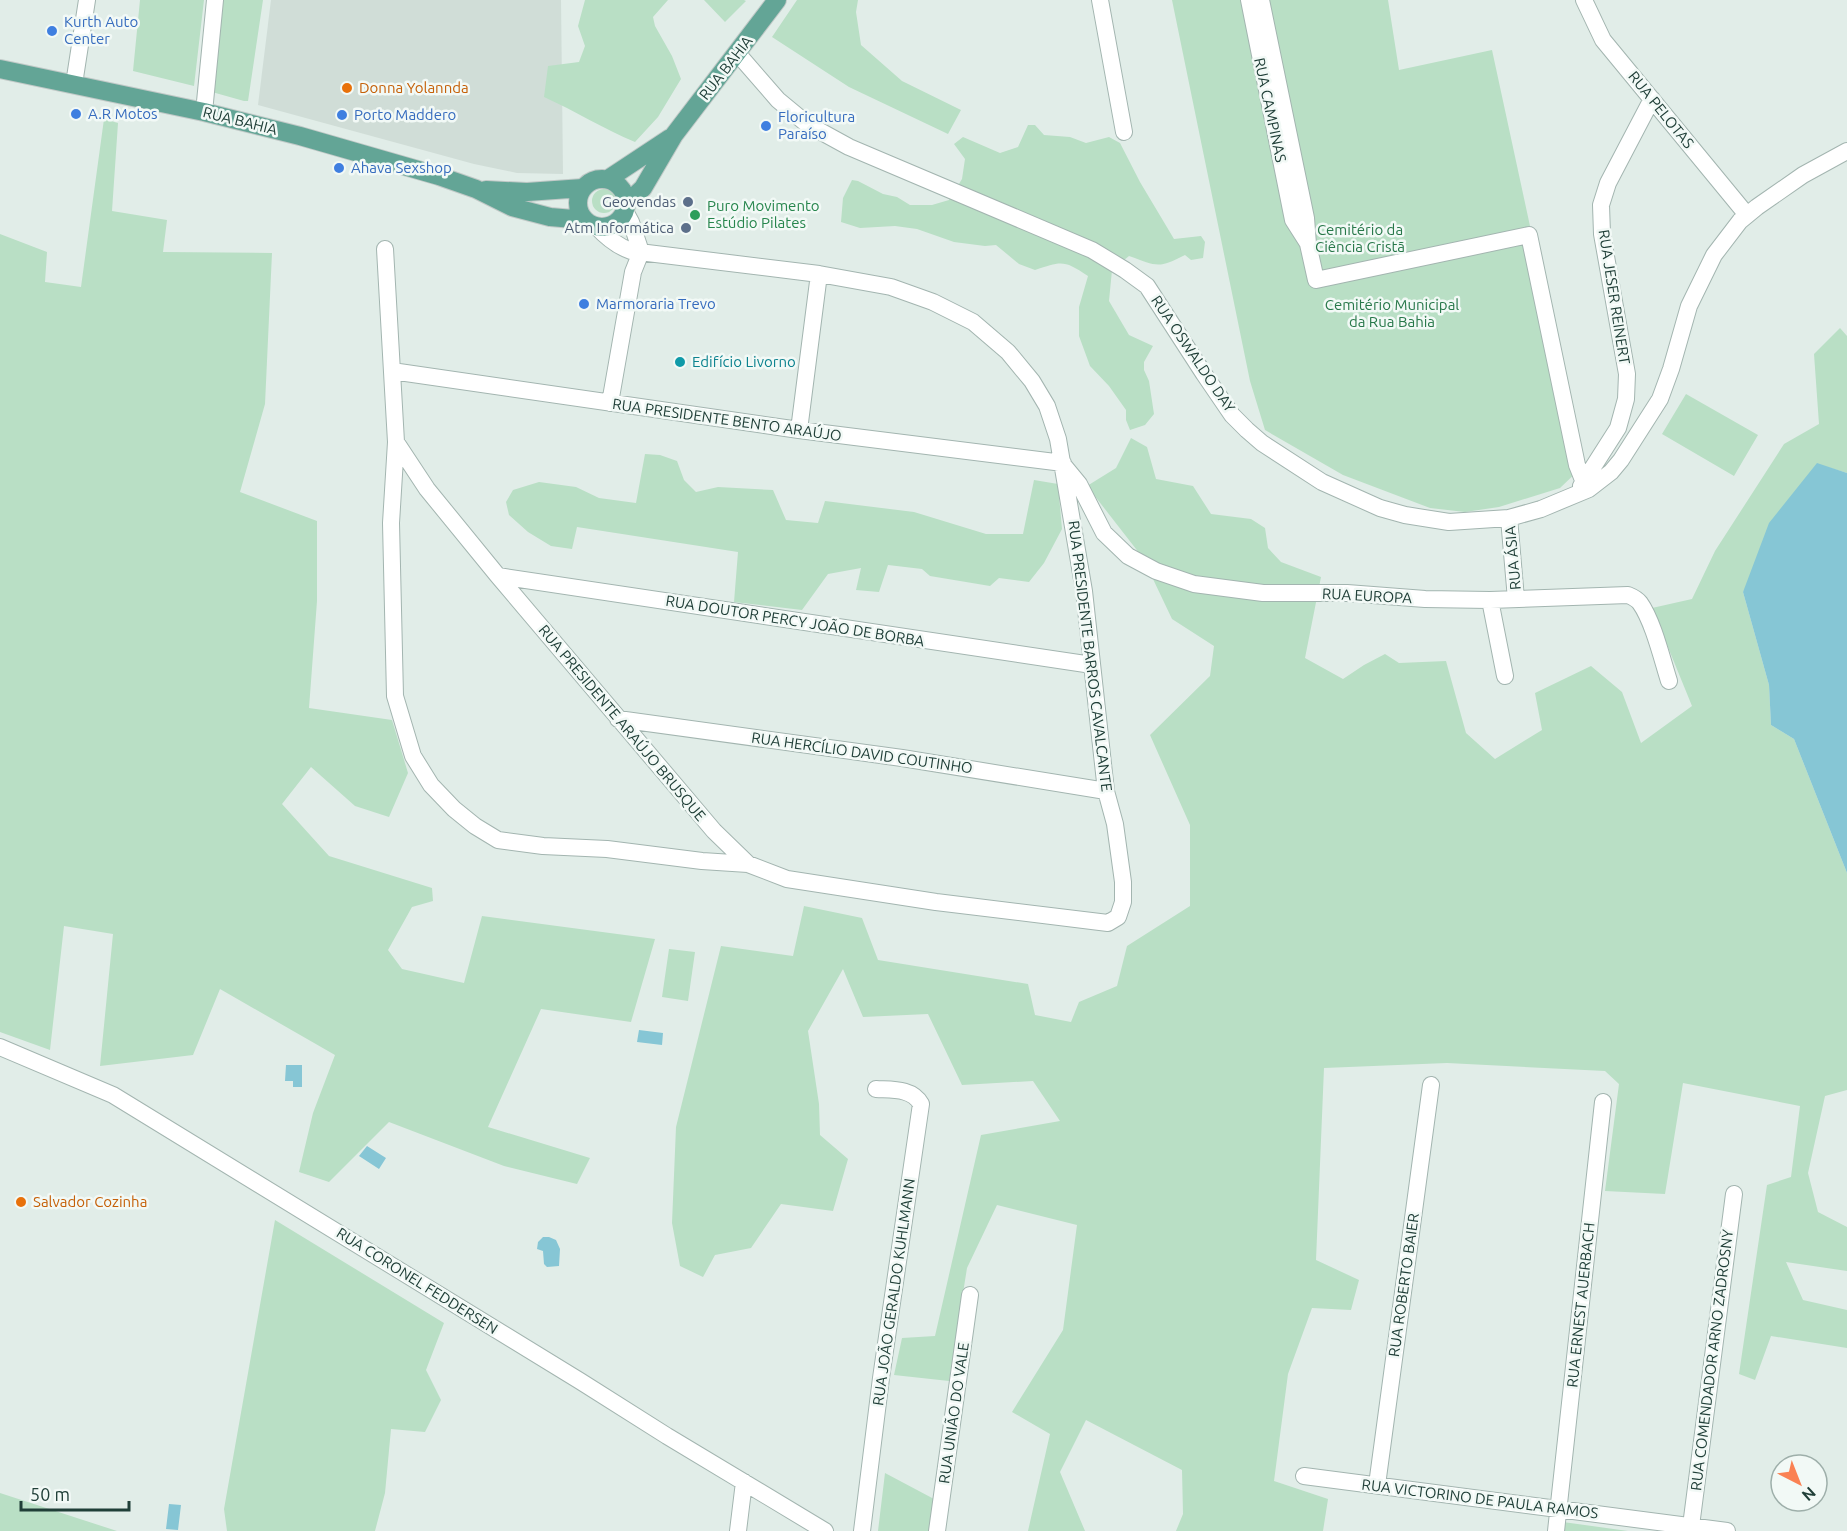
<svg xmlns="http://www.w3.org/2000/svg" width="1847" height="1531" font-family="Ubuntu,sans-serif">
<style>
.built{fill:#d0ddd7}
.green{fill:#b9dfc5}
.water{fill:#86c6d5}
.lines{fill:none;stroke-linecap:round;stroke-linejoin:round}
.minor-casing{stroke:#a3b5b0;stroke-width:18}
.major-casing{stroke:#c1c9c7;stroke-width:20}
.minor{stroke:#fff;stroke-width:16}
.major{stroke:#63a596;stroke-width:18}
.shop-dot{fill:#3f7fe0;stroke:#f2f9f6;stroke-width:2}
.food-dot{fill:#e8710a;stroke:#f2f9f6;stroke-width:2}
.service-dot{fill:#5c6f8a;stroke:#f2f9f6;stroke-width:2}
.leisure-dot{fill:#2e9e5b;stroke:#f2f9f6;stroke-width:2}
.culture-dot{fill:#0f9aa8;stroke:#f2f9f6;stroke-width:2}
.labels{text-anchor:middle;stroke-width:5;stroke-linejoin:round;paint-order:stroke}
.shop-label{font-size:15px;fill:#366cbe;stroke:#f2f9f6;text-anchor:start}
.street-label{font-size:15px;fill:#203f38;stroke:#f2f9f6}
.food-label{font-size:15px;fill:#c56008;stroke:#f2f9f6;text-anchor:start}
.service-label{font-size:15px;fill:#4e5e75;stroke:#f2f9f6;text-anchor:end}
.leisure-label{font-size:15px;fill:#27864d;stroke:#f2f9f6;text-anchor:start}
.park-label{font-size:15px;fill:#28784a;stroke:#f2f9f6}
.culture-label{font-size:15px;fill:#0d838f;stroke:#f2f9f6;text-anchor:start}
</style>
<rect width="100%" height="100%" fill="#e1ede8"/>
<path class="built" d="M271,0H561L563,174L517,173L474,164L258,105Z"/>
<path class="green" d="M140,0H204L194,86L133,71Z
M223,0H263L248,101H244L212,92Z
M585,0H668L653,17L655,26L672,56L681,79L658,117L635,142C604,129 575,111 544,97L548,66L579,62L585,46L578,26Z
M704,0H744L746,1L725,22Z
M797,0H858L856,12L861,45L902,81L961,110L948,134L849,87L772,37Z
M1172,0H1388L1399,70L1492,50L1582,467L1560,488L1499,507L1465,512L1430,508L1343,475L1265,430L1250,381Z
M104,119L118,123L112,211L167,220L163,252L272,253L265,404L240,492L317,521V601L309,708L392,720L408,773L389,817L355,806L311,767L282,804L329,856L432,888L433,901L412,907L388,950L402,969L464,983L482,916L655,939L631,1022L541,1009L488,1127L590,1158L577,1184L504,1166L389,1122L329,1182L299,1172L313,1113L335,1055L220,989L193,1055L100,1066L113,934L64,926L50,1050L0,1032V234L47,252L45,282L81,287Z
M1028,125H1035L1044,135L1070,137L1086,143L1109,137L1120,143L1140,182L1174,239L1201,236L1205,242L1203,258L1191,260L1185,255C1158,269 1157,266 1129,256L1112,270L1109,301L1129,335L1153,346L1144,362V370L1149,381L1154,414L1145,425L1130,430L1126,420V410L1109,386L1090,366L1079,336V307L1088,276C1064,260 1062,261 1035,270L1019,264L996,245L985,246L954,242L917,229L895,226L860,228L841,222L843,198L852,180L858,181L883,194L897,197L910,205H932L949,200L962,179L965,159L954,144L963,137L1000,153L1018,147Z
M592 201a12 12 0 1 1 24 0a12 12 0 1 1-24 0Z
M1840,328L1847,336V473L1817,464L1743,592L1769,685L1771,725L1794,739L1847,873V1090L1825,1096L1808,1173L1818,1212L1847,1227V1271L1786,1262L1803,1300L1847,1310V1348L1771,1336L1755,1380L1739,1374L1767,1185L1791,1177L1800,1106L1683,1083L1665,1194L1605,1191L1619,1084L1605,1071L1447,1063L1324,1068L1316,1260L1359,1280L1351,1310L1312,1308L1288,1374L1274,1481L1328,1499L1323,1531H1176L1183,1514L1182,1470L1086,1420L1060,1472L1085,1531H1028L1050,1434L1012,1412L1063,1330L1077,1225L997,1205L967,1268L949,1381L894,1375L902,1338L935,1336L981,1135L1060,1121L1033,1081L962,1085L928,1014L863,1017L843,969L808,1031L819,1104L820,1135L848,1159L833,1211L781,1204L751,1248L715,1255L703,1277L680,1266L672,1223L676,1127L721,946L793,956L804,906L862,918L878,960L1028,984L1035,1015L1071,1022L1079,1002L1117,986L1127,946L1190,906V825L1150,735L1210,676L1214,646L1172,619L1143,558L1087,486L1116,468L1131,438L1147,447L1156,479L1193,486L1211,514L1251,519L1265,528L1268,548L1281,562L1321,577L1305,658L1343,679L1364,665L1385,654L1399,663L1446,661L1466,733L1495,759L1542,730L1535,693L1591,666L1622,692L1641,743L1692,706L1652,608L1692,599L1715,551L1784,444L1819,424L1814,354Z
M1686,394L1758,435L1734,476L1662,434Z
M645,454L660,455L677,461L684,480L696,492L718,487L773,490L786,520L818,523L825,501L914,512L986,534H1023L1034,480L1058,484L1062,529L1044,563L1029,582L999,578L990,586L930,576L922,569L888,565L879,592L856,590L861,568L828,574L802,610L734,602L738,552L577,527L572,549L551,546L528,532L509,515L506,502L513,490L539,482L576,487L599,498L636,503Z
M669,949L695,952L688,1001L662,997Z
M275,1220L444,1323L426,1370L441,1400L425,1432L391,1429L385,1493L375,1531H227L224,1509Z
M885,1473L934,1499L929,1531H878Z
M0,1493L117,1531H0Z
M1563,1522L1628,1531H1562Z"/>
<path class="water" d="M1817,463L1847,473V873L1794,739L1771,725L1769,685L1743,592L1769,523Z
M639,1030L663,1033L662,1045L637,1042Z
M286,1065H302V1087H293V1081H285Z
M367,1146L386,1158L379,1169L359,1156Z
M543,1237H549L556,1240L560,1249L559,1266L547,1267L544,1264L543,1251L537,1249L538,1242Z
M169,1504L181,1505L178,1530L166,1529Z"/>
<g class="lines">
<g class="minor-casing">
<path id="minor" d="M1100,0L1124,132
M1249,0L1293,220L1307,242
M1261,0L1306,218L1308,244L1316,280L1529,235L1577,465L1583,480
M1584,0L1603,40L1747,215
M738,54L778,100L807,124L849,147L1092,250L1125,270L1147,286L1204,374L1232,415L1247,430L1262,443L1322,482L1380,508L1405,515L1449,522L1509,518L1541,509L1589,489L1611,472L1621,460L1660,399L1671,369L1689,306L1714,255L1740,221L1757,207L1803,175L1847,151
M74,84L87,0
M204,112L215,0
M625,211L631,222L641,252
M385,249L396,442L391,523L395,696L413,756L431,785L454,809L475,826L498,840L543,846L607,849L702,861L748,864
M392,371L799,430L1063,463
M610,403L633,272L641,252
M799,430L819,274
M396,442L427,489L498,576L714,831L748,864L787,879L936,902L1108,923L1118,917L1123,902V882L1115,824L1106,791L1084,591L1058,439L1047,406L1032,381L1008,352L973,322L933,302L891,287L819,274L631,251C617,246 606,237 596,226
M1065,467L1079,484L1104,533L1128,556L1156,571L1194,584L1263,593H1347L1425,599L1490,600L1628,595C1633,597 1637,599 1640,603C1653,621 1662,659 1669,681
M1581,486L1618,428L1626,399L1627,374L1602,234L1601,205L1608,183L1652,99
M1509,518L1516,599
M498,576L1092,665
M1490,600L1505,676
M618,719L902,758L1106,791
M0,1047L113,1095L580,1381L667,1436L825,1531
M1304,1476L1727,1531
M1377,1485L1431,1085
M1691,1526L1734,1194
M738,1531L744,1482
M862,1531L881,1378L921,1104C912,1088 892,1090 876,1089
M937,1531L970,1295
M1556,1531L1603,1102"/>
</g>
<g class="major-casing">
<path id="major" d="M0,69L204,112L300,136L439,176L476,189L512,207L550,217L585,220
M608,179L670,138
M578 203a24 24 0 1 1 48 0a24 24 0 1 1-48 0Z
M486,190L527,192L583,188
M626,204L643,188L674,135L777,0"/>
</g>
<use href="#minor" class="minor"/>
<use href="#major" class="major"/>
</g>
<g class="shop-dot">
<circle cx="52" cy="31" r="6"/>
<circle cx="76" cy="114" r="6"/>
<circle cx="342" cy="115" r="6"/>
<circle cx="766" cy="126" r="6"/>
<circle cx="339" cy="168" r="6"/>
<circle cx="584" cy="304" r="6"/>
</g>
<g class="food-dot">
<circle cx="347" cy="88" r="6"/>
<circle cx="21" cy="1202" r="6"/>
</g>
<g class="service-dot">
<circle cx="688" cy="202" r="6"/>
<circle cx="686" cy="228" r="6"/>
</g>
<circle class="leisure-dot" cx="695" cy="215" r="6"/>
<circle class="culture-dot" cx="680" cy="362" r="6"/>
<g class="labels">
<g class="shop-label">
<text x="64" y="27">Kurth Auto<tspan x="64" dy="17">Center</tspan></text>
<text x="88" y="119">A.R Motos</text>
<text x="354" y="120">Porto Maddero</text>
<text x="778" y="122">Floricultura<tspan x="778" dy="17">Paraíso</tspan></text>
<text x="351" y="173">Ahava Sexshop</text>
<text x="596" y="309">Marmoraria Trevo</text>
</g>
<g class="street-label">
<text transform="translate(726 68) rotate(-52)" y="5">RUA BAHIA</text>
<text transform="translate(1270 110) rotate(78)" y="5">RUA CAMPINAS</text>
<text transform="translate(1661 110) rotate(51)" y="5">RUA PELOTAS</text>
<text transform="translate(240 121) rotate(14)" y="5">RUA BAHIA</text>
<text transform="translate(1614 297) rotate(81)" y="5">RUA JESER REINERT</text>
<text transform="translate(1193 354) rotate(56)" y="5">RUA OSWALDO DAY</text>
<text transform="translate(727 420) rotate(8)" y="5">RUA PRESIDENTE BENTO ARAÚJO</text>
<text transform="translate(1513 558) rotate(-95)" y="5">RUA ÁSIA</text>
<text transform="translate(1367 596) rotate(3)" y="5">RUA EUROPA</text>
<text transform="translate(795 621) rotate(9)" y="5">RUA DOUTOR PERCY JOÃO DE BORBA</text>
<text transform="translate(1090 656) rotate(83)" y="5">RUA PRESIDENTE BARROS CAVALCANTE</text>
<text transform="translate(622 723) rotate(50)" y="5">RUA PRESIDENTE ARAÚJO BRUSQUE</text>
<text transform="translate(862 753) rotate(8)" y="5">RUA HERCÍLIO DAVID COUTINHO</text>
<text transform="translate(417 1281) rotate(32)" y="5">RUA CORONEL FEDDERSEN</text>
<text transform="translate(1404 1285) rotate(-82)" y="5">RUA ROBERTO BAIER</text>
<text transform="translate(894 1292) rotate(-82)" y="5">RUA JOÃO GERALDO KUHLMANN</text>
<text transform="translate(1581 1305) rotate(-84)" y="5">RUA ERNEST AUERBACH</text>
<text transform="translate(1712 1360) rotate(-83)" y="5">RUA COMENDADOR ARNO ZADROSNY</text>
<text transform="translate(954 1413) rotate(-82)" y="5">RUA UNIÃO DO VALE</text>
<text transform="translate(1480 1499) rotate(7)" y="5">RUA VICTORINO DE PAULA RAMOS</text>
</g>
<g class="food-label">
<text x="359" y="93">Donna Yolannda</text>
<text x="33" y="1207">Salvador Cozinha</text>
</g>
<g class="service-label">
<text x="676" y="207">Geovendas</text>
<text x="674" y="233">Atm Informática</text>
</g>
<g class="leisure-label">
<text x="707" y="211">Puro Movimento<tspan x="707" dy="17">Estúdio Pilates</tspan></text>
</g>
<g class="park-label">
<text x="1360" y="235">Cemitério da<tspan x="1360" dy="17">Ciência Cristã</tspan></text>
<text x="1392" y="310">Cemitério Municipal<tspan x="1392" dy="17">da Rua Bahia</tspan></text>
</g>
<g class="culture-label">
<text x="692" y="367">Edifício Livorno</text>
</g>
</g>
<g transform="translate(1799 1483) rotate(138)"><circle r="28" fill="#f2f9f6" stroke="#9eafaa" stroke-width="1.5"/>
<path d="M0-4.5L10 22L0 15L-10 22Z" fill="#fa8153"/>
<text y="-9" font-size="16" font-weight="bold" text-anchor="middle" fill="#203f38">N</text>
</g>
<path d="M21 1501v9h108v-9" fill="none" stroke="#203f38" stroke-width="3"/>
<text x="30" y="1501" font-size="18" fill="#203f38" stroke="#f2f9f6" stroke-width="4.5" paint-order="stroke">50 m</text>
</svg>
